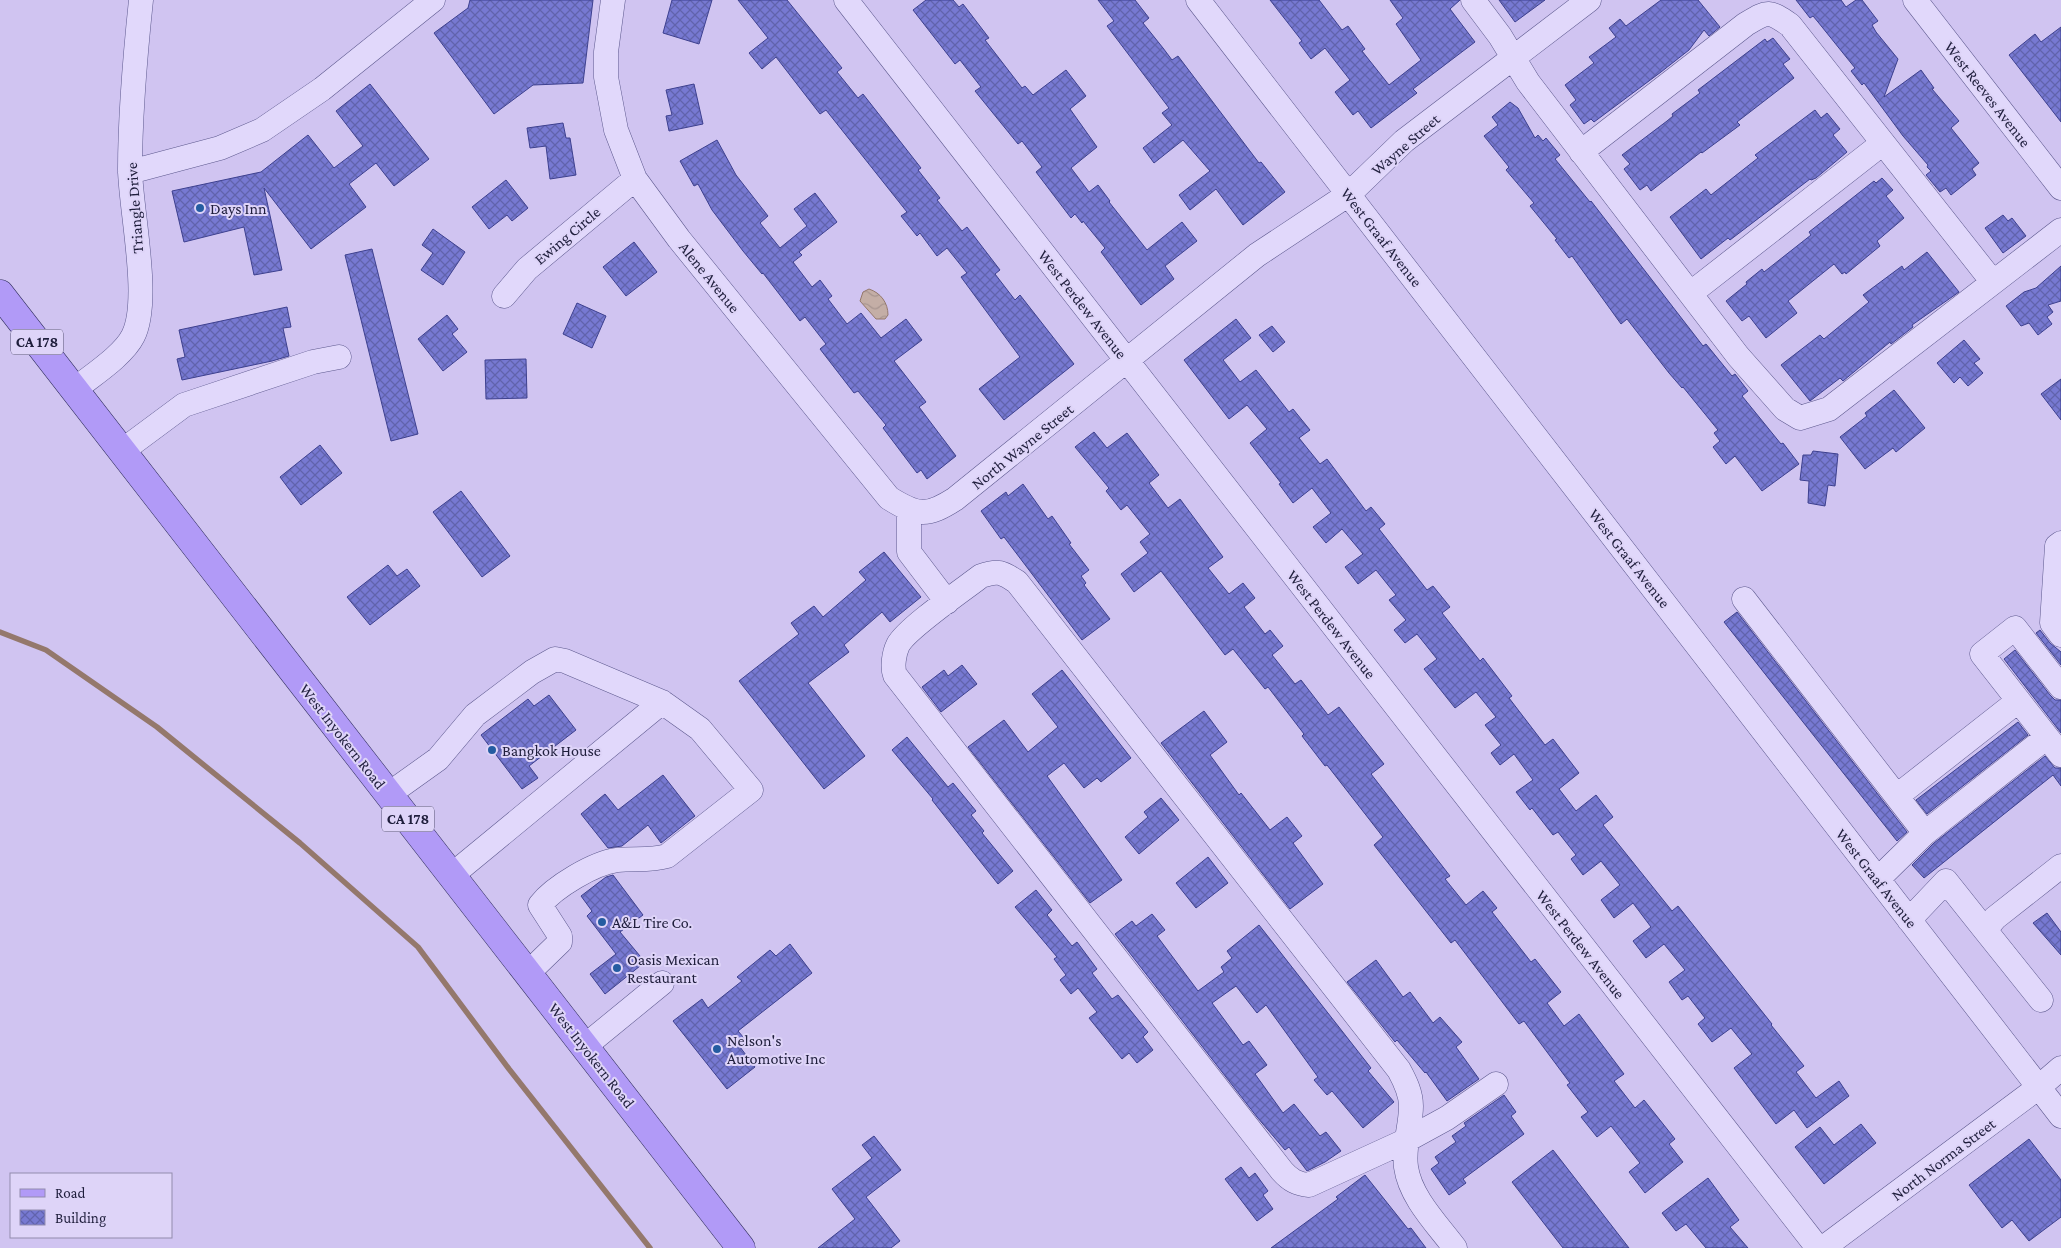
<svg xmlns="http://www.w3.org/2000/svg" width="2061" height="1248" font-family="'Crimson Pro',serif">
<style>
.water{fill:url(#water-waves);stroke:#94786c}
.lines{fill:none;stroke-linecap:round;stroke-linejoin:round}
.stream{stroke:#94786c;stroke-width:5.5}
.building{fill:url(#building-cross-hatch);stroke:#3d408f}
.minor-casing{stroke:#5d598e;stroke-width:25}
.major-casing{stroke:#2e2d5b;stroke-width:29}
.minor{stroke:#e1d8fb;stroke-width:24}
.major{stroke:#b19af7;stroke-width:28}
.poi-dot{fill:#245ca1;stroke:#ded4f8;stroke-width:2}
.labels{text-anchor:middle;stroke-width:4;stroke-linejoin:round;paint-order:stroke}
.shield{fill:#ded4f8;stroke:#585574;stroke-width:1}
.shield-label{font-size:15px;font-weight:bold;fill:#1f1e3c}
.street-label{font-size:16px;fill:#1f1e3c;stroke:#ded4f8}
.poi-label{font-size:16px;fill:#1f1e3c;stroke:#ded4f8;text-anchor:start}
</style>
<defs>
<pattern id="water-waves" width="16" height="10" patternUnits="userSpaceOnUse" patternTransform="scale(1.25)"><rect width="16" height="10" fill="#c4aea6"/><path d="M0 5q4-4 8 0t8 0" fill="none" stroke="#a89590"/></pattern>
<pattern id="building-cross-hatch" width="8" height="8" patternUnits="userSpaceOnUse" patternTransform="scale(1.25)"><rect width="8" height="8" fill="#7779d2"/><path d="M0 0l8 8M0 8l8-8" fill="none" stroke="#6163ac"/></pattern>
</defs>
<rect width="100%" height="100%" fill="#d0c4f1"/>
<path class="water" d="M869,289C881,293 888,303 888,315L885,319H876L860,301L863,292Z"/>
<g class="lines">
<path class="stream" d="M0,632L46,650L157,727L300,843L418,947L509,1069L650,1248"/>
</g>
<path class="building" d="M470,0H593L583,83L533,85L494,114L434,33L468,8Z
M672,0H712L699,44L663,33Z
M738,0H787L842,68L837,72L858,98L863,94L921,168L918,170L940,198L937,200L962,231L967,227L1000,270L995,274L1015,300L1020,295L1074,364L1004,420L979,389L1020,357L961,277L967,273L947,248L937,256L920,233L917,236L901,216L907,212L826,110L820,114L776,57L762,69L749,53L768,38Z
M926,0H953L959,7L963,4L989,38L985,40L1022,88L1025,86L1033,95L1066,70L1086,96L1070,109L1097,147L1071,168L1089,192L1098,185L1110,201L1109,202L1147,250L1182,222L1197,241L1165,266L1174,279L1141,305L1101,252L1105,248L1083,221L1082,223L1075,214L1071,218L1036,172L1042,167L1022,141L1018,144L975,91L981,87L960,60L955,64L913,10Z
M1098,0H1135L1149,18L1143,23L1163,48L1172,60L1178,56L1259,163L1261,162L1285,192L1243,225L1216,189L1190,210L1179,195L1210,171L1183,140L1154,163L1143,148L1172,125L1162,113L1169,108L1107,26L1114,21Z
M1270,0H1319L1342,30L1348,26L1365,49L1362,51L1389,85L1421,60L1396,24L1403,18L1390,0H1460L1450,9L1475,42L1413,89L1417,93L1371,128L1358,111L1353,115L1335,92L1350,80L1325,48L1311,59L1299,43L1302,41Z
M1499,0H1545L1515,22Z
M1661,0H1698L1720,27L1709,36L1704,30L1689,50L1661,72L1594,122L1591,119L1584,124L1570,105L1576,100L1565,85L1594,63L1589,57L1616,37L1609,28L1620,19L1626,26Z
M1796,0H1841L1846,7L1856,0H1862L1878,21L1872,25L1876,32L1898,59L1884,97L1921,70L1934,88L1932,89L1959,121L1951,128L1979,163L1972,169L1976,175L1951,195L1946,188L1940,192L1926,175L1931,171L1927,167L1928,165L1903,136L1864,83L1862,85L1851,71L1855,68L1818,22L1813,16L1810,18Z
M2061,27V122L2009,55L2035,34L2041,42Z
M1773,38L1790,59L1783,64L1794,78L1737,122L1740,125L1702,153L1701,152L1651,191L1647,185L1640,190L1624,169L1630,164L1622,155L1667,121L1673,116L1672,114L1700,93L1698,90L1765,39L1767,42Z
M370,84L429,159L394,186L376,163L349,184L366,207L311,249L264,188L282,270L254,275L244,227L184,242L172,191L261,172L308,135L334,168L363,146L336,111Z
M694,84L703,124L669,131L666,116L672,115L666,90Z
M1510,102L1518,108L1535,138L1538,135L1543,141L1546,138L1560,155L1555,159L1590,202L1591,201L1703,346L1706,344L1732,376L1735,374L1748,391L1742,396L1781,444L1783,443L1799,464L1762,491L1735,456L1726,464L1713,447L1720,441L1714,433L1718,430L1683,387L1682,388L1669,373L1627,319L1621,324L1572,256L1569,258L1555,240L1557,239L1530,206L1534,203L1506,170L1509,167L1484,136L1498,125L1492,117Z
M1815,110L1821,118L1827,113L1840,129L1833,135L1847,152L1816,178L1811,180L1810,179L1730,240L1728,238L1701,259L1670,217L1706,189L1711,195L1758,158L1755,155Z
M563,123L566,138H570L576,175L550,179L546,146L530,148L527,128Z
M717,140L736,175L768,216L760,223L780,248L807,226L794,209L815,193L837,222L799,252L802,255L793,262L812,287L820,280L832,296L828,299L847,324L861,313L881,338L906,319L922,340L894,361L926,402L919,407L956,456L927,479L921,470L917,473L883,428L886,425L858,391L854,393L820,349L826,344L805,317L800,321L763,273L762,274L743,251L712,210L698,184L694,186L680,161Z
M1882,178L1893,190L1886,196L1904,218L1877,241L1880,246L1846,274L1845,272L1842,274L1834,264L1788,301L1797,313L1766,338L1749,316L1742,321L1726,301L1747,284L1746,282L1762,269L1764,272L1811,235L1809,232L1874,181L1876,183Z
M506,180L528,208L512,221L507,215L489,229L472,207Z
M2003,215L2008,221L2012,218L2026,236L2003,253L1985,228Z
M433,229L465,252L443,285L421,270L433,253L422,245Z
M634,242L657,272L626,296L603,267Z
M372,249L418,434L391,441L345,255Z
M1927,252L1959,292L1912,325L1913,327L1891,344L1890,342L1843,381L1840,378L1810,401L1781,365L1820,335L1824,339L1869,302L1863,295L1902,266L1904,270Z
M2061,266V301L2048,305L2053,312L2047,317L2052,324L2038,335L2029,323L2021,326L2006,306L2024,292L2036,288Z
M577,303L606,316L592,348L563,334Z
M287,307L291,327L283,328L289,356L272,361L182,380L177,359L185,357L179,330Z
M447,315L458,329L452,334L467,352L443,371L418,339Z
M1236,319L1251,338L1223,360L1240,382L1256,370L1289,412L1293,409L1310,430L1299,438L1320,464L1327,459L1366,511L1371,507L1385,524L1379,529L1427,590L1433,586L1450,607L1442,613L1480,661L1483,658L1512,696L1509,698L1545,745L1553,739L1579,773L1559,789L1576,811L1596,795L1613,817L1603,825L1672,911L1678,906L1772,1024L1771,1025L1804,1066L1796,1072L1816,1098L1839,1081L1849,1096L1807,1128L1794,1110L1776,1124L1734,1068L1752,1054L1731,1028L1712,1042L1698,1024L1705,1018L1688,996L1682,1000L1669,982L1685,970L1664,944L1646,958L1633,941L1651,927L1633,903L1614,918L1601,900L1620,885L1601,861L1583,875L1571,859L1576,855L1558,832L1553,835L1532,808L1530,810L1516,792L1533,780L1514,754L1500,765L1491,753L1501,745L1485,725L1496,717L1476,692L1455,708L1424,669L1437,659L1417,634L1405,643L1394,630L1406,620L1389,600L1396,595L1376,570L1358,584L1345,567L1363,554L1342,529L1326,543L1313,527L1331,513L1312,488L1293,503L1279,484L1281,483L1250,443L1267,429L1247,405L1229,419L1184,360Z
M1272,326L1285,342L1273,352L1259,335Z
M1964,340L1980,359L1974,363L1983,373L1968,386L1960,377L1954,383L1937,363Z
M526,359L527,398L486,399L485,360Z
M2061,379V420L2041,394Z
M1894,390L1925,428L1896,452L1893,448L1865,469L1840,437L1867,416L1865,413Z
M1094,432L1107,448L1127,433L1159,475L1149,483L1168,508L1180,499L1223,557L1208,568L1229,594L1243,583L1255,598L1244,607L1265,634L1270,630L1283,646L1272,655L1295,684L1301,680L1328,715L1339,707L1384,764L1371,774L1450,876L1445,879L1466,905L1483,891L1497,908L1492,912L1531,962L1535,959L1561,992L1547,1003L1564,1026L1579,1014L1624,1074L1614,1081L1635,1108L1644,1100L1675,1139L1669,1144L1683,1162L1645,1193L1629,1172L1640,1163L1611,1126L1597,1137L1581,1117L1588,1112L1567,1085L1570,1083L1524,1021L1519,1024L1455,940L1451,943L1374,845L1383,837L1327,765L1325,766L1302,736L1304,734L1268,687L1265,689L1233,649L1225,655L1161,571L1134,592L1121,574L1148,553L1140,542L1150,534L1127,505L1121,510L1106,491L1109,488L1075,447Z
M320,445L342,473L301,505L280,477Z
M1813,451L1838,454L1835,486L1828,485L1825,506L1808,503L1809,481L1800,480L1803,455H1811Z
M1023,484L1048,519L1052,516L1071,543L1069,544L1089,570L1081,576L1086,583L1084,585L1110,619L1082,640L1004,537L1001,539L981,511L1006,492L1008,496Z
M461,491L510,556L482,577L433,512Z
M884,552L921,597L890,622L882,612L844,645L849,652L808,683L865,756L824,789L739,681L799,634L791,623L814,606L823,617L866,580L859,572Z
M388,565L397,576L407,569L420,586L370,625L347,597Z
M1737,612L1907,832L1897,841L1724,622Z
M2040,630L2050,643L2061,652V665L2036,633Z
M2015,650L2050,695L2055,700H2061V733L2004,659Z
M962,665L977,684L941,712L922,687L944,670L948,676Z
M1062,670L1131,758L1101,782L1097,778L1084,788L1064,763L1047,776L1122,880L1090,903L968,747L1004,720L1028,752L1058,727L1032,694Z
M549,695L576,730L529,766L538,778L522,789L481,735L528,699L534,706Z
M1204,711L1227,742L1210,755L1239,795L1241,793L1270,830L1287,817L1302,836L1293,843L1323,884L1290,909L1161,743Z
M2018,722L2028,735L1927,814L1916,800Z
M907,737L948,787L953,783L976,811L971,815L984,831L982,833L1013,871L998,884L932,800L933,799L892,750Z
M2045,756L2055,768H2061V786L2053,775L1924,878L1912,865L1934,843Z
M663,775L695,816L661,843L648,825L622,846L608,848L581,814L605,794L618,810Z
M1161,798L1179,820L1139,854L1125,837L1148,817L1144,812Z
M1208,857L1228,883L1196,908L1176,883Z
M613,875L643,915L620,932L645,962L605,994L590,974L616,954L587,916L592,911L581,896L606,877Z
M1036,890L1052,910L1047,915L1072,946L1077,942L1097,969L1092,973L1112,999L1118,995L1148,1032L1143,1037L1153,1050L1137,1063L1129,1053L1122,1059L1089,1018L1097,1012L1078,988L1071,994L1060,980L1066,975L1054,959L1057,957L1015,907Z
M2047,913L2061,932V955L2033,923Z
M1152,914L1165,930L1157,936L1198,991L1224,972L1221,967L1232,958L1227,951L1259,925L1371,1068L1368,1071L1394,1102L1363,1128L1332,1091L1327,1095L1314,1080L1318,1077L1266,1005L1257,1013L1236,986L1212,1003L1243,1045L1249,1041L1267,1065L1255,1074L1283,1113L1294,1104L1320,1136L1326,1132L1341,1151L1325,1162L1307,1171L1289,1147L1285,1150L1257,1117L1115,934L1132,921L1136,926Z
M790,944L812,973L738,1031L744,1038L737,1043L755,1067L727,1089L673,1021L702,999L708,1008L742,981L737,977L770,950L776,956Z
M1376,960L1403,997L1410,992L1433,1023L1440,1017L1462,1042L1456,1047L1479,1079L1447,1101L1426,1072L1425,1073L1397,1040L1395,1042L1347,982Z
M1504,1095L1516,1112L1511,1116L1524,1134L1463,1179L1466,1183L1449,1195L1431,1169L1439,1163L1435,1157L1456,1142L1452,1136L1466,1126L1464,1123Z
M1861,1124L1876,1143L1824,1184L1795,1147L1820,1127L1834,1145Z
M874,1136L901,1170L866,1197L900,1241L891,1248H818L855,1219L832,1189L872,1158L862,1145Z
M2029,1139L2061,1180V1217L2029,1241L2012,1220L2002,1228L1969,1185Z
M1553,1150L1629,1248H1563L1512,1182Z
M1241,1167L1249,1178L1255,1173L1268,1191L1263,1195L1273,1209L1257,1221L1225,1179Z
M1365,1175L1408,1229L1411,1228L1426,1248H1271L1338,1199L1336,1197Z
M1708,1178L1739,1220L1730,1227L1748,1248H1706L1686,1224L1676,1231L1662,1213Z"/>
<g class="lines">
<g class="minor-casing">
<path id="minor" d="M613,0L606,52V77L616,130L635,179L679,239L889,498C918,516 927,517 955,499L1257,255L1349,194L1404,141L1589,0
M846,0L1818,1248
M1198,0L2061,1116
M1473,0L1500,36L1528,82L1738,356L1785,409L1800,418L1829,409L2061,230
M1915,0L2061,188
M1581,152L1746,24C1768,11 1768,10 1790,25L1992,281
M130,172L220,148L262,130L322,89L433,0
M1691,293L1883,143
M504,296L527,269L635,179
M74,390C91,376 123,356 133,336C151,301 131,212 130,170C130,113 135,57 141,0
M122,451L184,405L313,362L339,357
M909,510V552L947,602
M2061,543L2057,546L2052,623L2061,635
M1744,599L1925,833
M2061,687L2015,628L1982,654L2061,755
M389,794L438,759L475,715L532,672L555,659L565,661L662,702L700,729L751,790L667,856C650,861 634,858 617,860C594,863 554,887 540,905L560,936V942L528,973
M1897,796L2018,701
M452,875L662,702
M1878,879L1925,833L2047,737
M1909,920L1946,881L1985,930L1995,918L2061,866
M1985,930L2041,1000
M585,1046L662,983
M1455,1248C1437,1224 1410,1197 1406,1167C1403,1146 1411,1127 1411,1106C1411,1093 1405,1081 1399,1070L1017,582C1002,572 998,570 981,576C964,589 906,629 898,645C894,653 892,667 895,675L1282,1171C1290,1180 1297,1184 1309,1185L1405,1141L1447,1118L1496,1084
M1823,1248L2039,1087L2061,1068"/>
</g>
<g class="major-casing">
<path id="major" d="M0,294L741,1248"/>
</g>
<use href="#minor" class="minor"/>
<use href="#major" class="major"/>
</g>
<g class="poi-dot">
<circle cx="200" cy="208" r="5"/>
<circle cx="492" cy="750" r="5"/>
<circle cx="602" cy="922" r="5"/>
<circle cx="617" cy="968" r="5"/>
<circle cx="717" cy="1049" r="5"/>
</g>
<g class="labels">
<g class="shield">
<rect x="11" y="329.5" width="52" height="25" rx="4"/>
<rect x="382" y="806.5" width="52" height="25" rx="4"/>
</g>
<g class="shield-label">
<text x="37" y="347">CA 178</text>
<text x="408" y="824">CA 178</text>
</g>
<g class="street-label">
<text transform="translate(1988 94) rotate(52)" y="6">West Reeves Avenue</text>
<text transform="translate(1405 144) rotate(-41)" y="6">Wayne Street</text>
<text transform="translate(134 208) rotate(-94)" y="6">Triangle Drive</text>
<text transform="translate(567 235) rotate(-40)" y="6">Ewing Circle</text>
<text transform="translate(1382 237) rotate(52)" y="6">West Graaf Avenue</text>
<text transform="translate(710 277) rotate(51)" y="6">Alene Avenue</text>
<text transform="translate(1083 304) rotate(52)" y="6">West Perdew Avenue</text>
<text transform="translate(1022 446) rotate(-39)" y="6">North Wayne Street</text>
<text transform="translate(1630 558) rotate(52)" y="6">West Graaf Avenue</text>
<text transform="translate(1332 624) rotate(52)" y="6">West Perdew Avenue</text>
<text transform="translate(343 736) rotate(52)" y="6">West Inyokern Road</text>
<text transform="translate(1877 878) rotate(52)" y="6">West Graaf Avenue</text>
<text transform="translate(1581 944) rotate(52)" y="6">West Perdew Avenue</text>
<text transform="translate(592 1055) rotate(52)" y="6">West Inyokern Road</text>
<text transform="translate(1943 1159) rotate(-37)" y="6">North Norma Street</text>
</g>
<g class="poi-label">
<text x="210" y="214">Days Inn</text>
<text x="502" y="756">Bangkok House</text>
<text x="612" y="928">A&amp;L Tire Co.</text>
<text x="627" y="965">Oasis Mexican<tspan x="627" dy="18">Restaurant</tspan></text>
<text x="727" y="1046">Nelson's<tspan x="727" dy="18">Automotive Inc</tspan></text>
</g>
</g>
<rect x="10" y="1173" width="162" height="65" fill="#ded4f8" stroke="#928bad"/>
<rect x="20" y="1189" width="25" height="8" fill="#b19af7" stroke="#928bad"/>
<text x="55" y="1198" font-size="15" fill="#1f1e3c">Road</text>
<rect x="20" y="1210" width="25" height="15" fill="url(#building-cross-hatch)" stroke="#928bad"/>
<text x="55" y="1223" font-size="15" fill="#1f1e3c">Building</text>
</svg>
